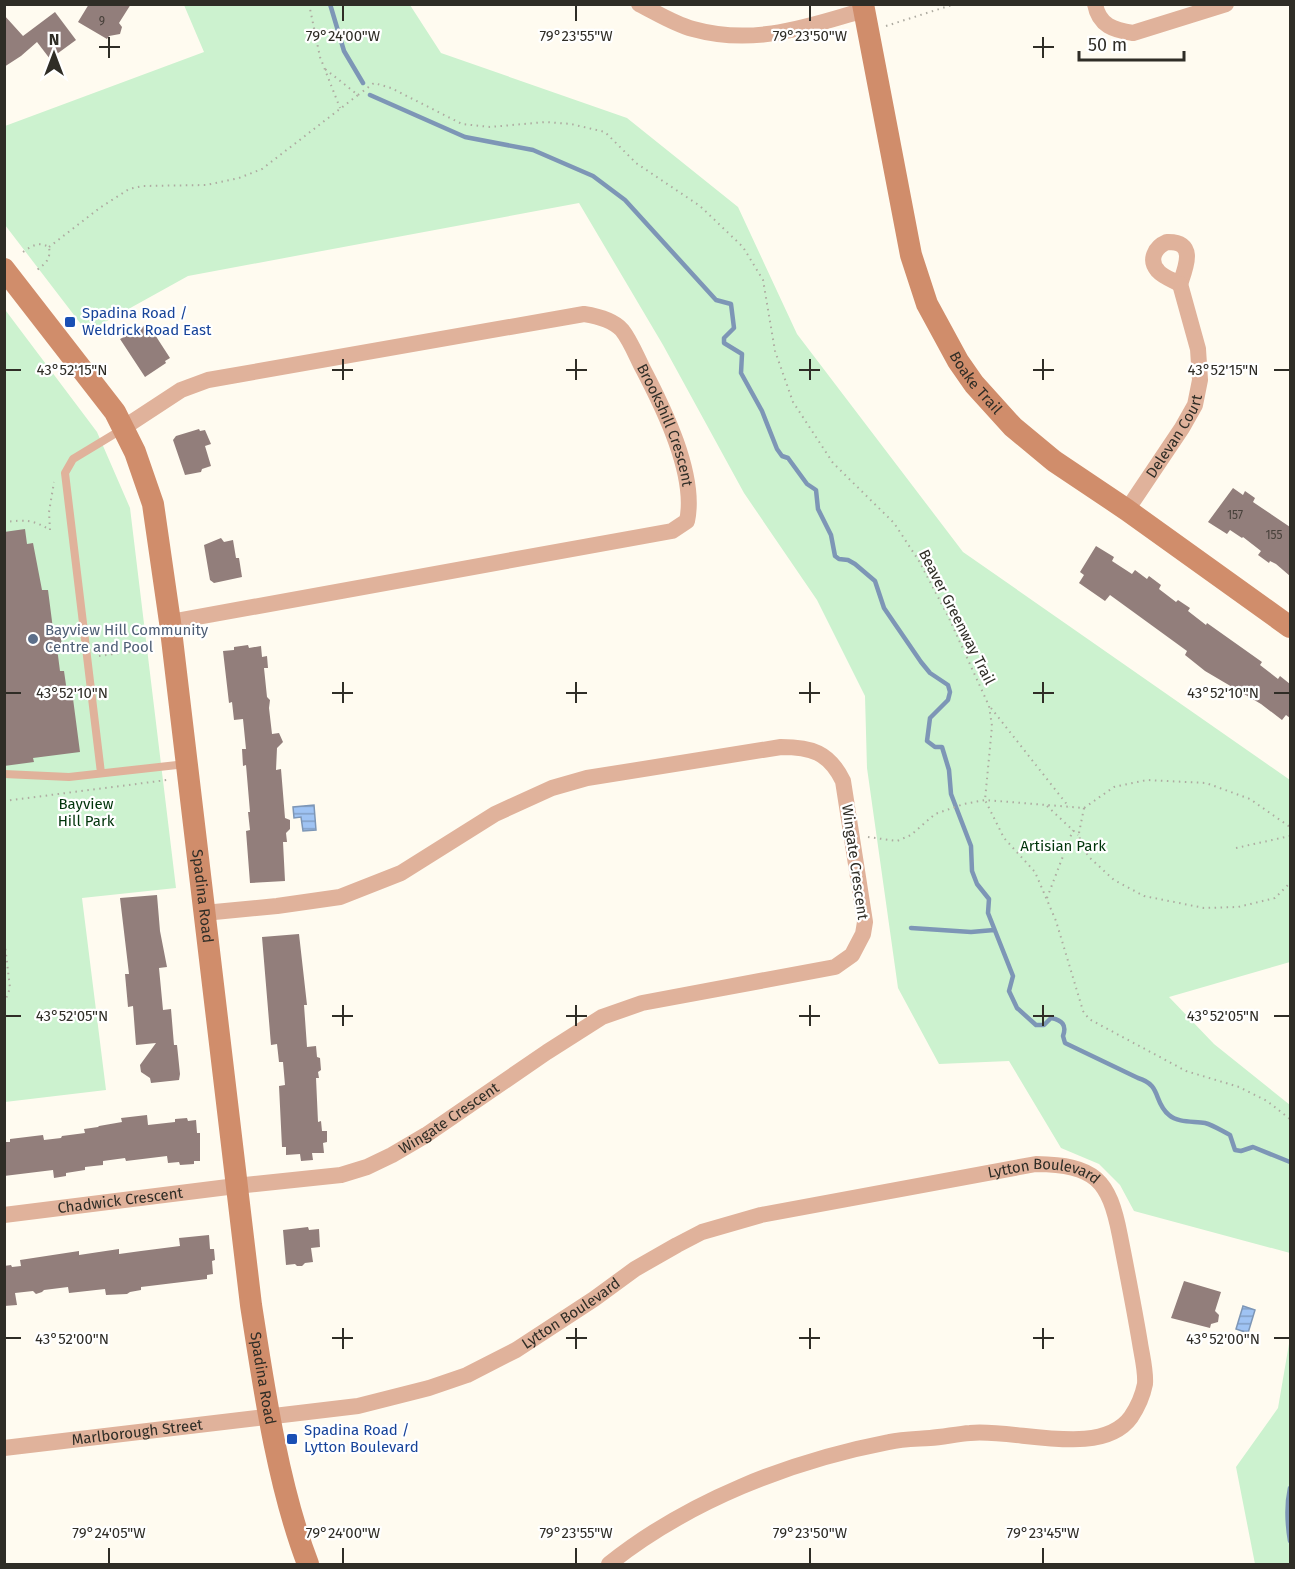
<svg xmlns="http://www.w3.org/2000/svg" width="1295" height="1569" font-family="'Fira Sans',sans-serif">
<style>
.green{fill:#ccf2cf}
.water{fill:url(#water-rules);stroke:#7d96b6;stroke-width:1.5}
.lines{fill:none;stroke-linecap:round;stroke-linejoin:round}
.stream{stroke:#7d96b6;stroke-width:4.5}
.building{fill:#927e7b}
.path{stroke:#aeaba1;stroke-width:2;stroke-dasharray:1.5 4.5;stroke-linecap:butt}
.lane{stroke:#e0b29b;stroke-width:8}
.street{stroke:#e0b29b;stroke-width:16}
.secondary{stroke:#d08d6b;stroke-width:22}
.ticks{fill:none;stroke:#2f2d26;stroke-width:2}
.transit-dot{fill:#1a4fb4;stroke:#fff;stroke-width:2}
.service-dot{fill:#5c6f8a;stroke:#fff;stroke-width:2}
.labels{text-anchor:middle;stroke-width:4.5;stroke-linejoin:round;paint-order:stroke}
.number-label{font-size:12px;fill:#48413b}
.transit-label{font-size:15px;fill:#164399;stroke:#fff;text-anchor:start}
.street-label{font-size:15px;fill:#2f2d26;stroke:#fff}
.service-label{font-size:15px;fill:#4e5e75;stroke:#fff;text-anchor:start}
.park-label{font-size:15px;fill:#00340b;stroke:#fff}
.ticks-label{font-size:15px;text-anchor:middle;fill:#2f2d26;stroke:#fff;stroke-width:4.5;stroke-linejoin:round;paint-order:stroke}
</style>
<defs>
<pattern id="water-rules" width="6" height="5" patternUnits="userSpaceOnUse" patternTransform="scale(1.5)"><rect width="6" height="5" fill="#9fc3f3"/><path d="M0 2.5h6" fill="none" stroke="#829fc5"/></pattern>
</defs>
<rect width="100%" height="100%" fill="#fffbf0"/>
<path class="green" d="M184,5H410L441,53L627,118L738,207L797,334L963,552L1290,780V962L1169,997L1214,1044L1290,1105V1253L1134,1211L1120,1185L1099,1164L1061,1148L1009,1061L939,1064L898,988L867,768L865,696L817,600L744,493L663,345L579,203L188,276L87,332L5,225V126L204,52Z
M6,311L97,432L130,508L176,888L82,898L106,1090L5,1102L4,312Z
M1290,1338V1564H1255L1236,1467L1278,1408Z"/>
<path class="water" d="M314,805L316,830L303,831L301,817L294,818L293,807Z
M1243,1306L1255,1310L1248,1333L1236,1329Z"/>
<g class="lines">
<path class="stream" d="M330,4L344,51L363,83
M370,95L465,137L533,150L593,176L625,200L716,300L731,304L734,328L724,338V343L742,354L741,373L762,411L777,449L782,456L788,458L807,484L816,490L818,509L831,535L835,556L839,559L848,560L855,564L875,581L884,608L921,662L930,673L948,685L950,692L948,700L930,718L927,741L935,747H942L949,770L951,794L971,846L972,871L977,884L989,899L988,913L1013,976L1009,991L1017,1008L1036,1025H1044L1051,1018C1062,1020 1067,1025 1063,1036L1065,1043L1138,1078C1162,1085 1153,1102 1169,1115C1178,1123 1194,1121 1205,1123C1213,1125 1222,1131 1230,1135L1235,1150L1241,1151L1253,1147L1290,1162
M911,928L971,932L994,930
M1290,1488C1286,1506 1287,1523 1290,1541"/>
</g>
<path class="building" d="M89,4H131L119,23L122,27L120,34L109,36L107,39L78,22Z
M55,12L76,40L50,59L37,42L21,56L4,67V15L23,36Z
M148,324L170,358L165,361L166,363L145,377L120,339Z
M199,429L200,431L205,430L211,444L205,446L211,466L202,469L201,472L185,475L173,440L176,436Z
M1233,488L1243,495L1245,491L1255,498L1253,502L1290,527V576L1276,564L1270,561L1269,563L1258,555L1261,551L1243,537L1242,538L1230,530L1227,534L1208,522Z
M25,529L27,544L33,543L42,590H48L53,629L60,628L62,648H57L60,671H64L67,692L72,691L80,752L33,758L34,762L4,766V532Z
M221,538L224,542L233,540L236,558H239L242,577L214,583L210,580L204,545Z
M1096,546L1114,557L1112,561L1132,574L1135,570L1147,579L1149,576L1161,585L1159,589L1176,602L1178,600L1190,608L1188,611L1206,625L1207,623L1262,662L1260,665L1278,679L1280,676L1290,684V718L1286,715L1282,720L1261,704L1205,671L1185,655L1187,651L1110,595L1105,601L1079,583L1084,575L1080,572Z
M248,645L249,648L261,646L262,657L267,656L268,668H264L267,697L270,700L269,708L272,734L279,733L283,742L277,748L276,770L281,769L285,818L290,820V829L286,833L287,842H283L285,881L250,883L246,831L250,830L248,812H250L246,765L243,766L242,749H246L243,719L234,720L232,702L229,703L223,651L234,650V647Z
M157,895L160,931L167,967L159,968L163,1010L171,1009L174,1045H177L180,1074L179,1080L151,1083L150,1078L141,1072L140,1065L156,1043L136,1045L133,1006L128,1007L125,974H129L120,898Z
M299,934L307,1005H304L307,1047L316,1046L317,1057L320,1058L321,1070L318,1072L319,1078H316L318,1122L321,1121L322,1131H327V1142L323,1143L324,1153H312L313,1160L301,1161L300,1154L286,1155V1147H282L279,1086L285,1085L283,1062H279L277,1044L271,1045L262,937Z
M147,1115L148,1125L175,1122V1119L187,1118L188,1121L196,1120L197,1133H200V1161H194V1164L180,1165L179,1162L168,1163L167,1156L126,1161L125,1158L103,1161V1165L85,1167V1170L66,1173V1176L54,1178L53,1170L4,1176V1142H10V1139L43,1135L44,1140L61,1138L62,1136L85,1133L84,1129L98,1127L99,1126L122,1122L121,1118Z
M308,1227L309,1230L319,1229L320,1247L311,1248L313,1262L305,1263L302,1266H297L295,1264L286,1265L283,1230Z
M209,1235L210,1249H214L215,1260L212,1261L213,1274L207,1275V1279L141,1287V1290L130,1292L127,1294L106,1295L105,1289L69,1293L68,1287L44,1290L42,1292L36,1294L33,1291L15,1293L17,1305L4,1306V1266L11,1265L12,1267L21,1266L20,1260L79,1251V1255L119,1249V1254L141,1251L180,1246L179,1238Z
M1184,1281L1221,1292L1215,1311L1219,1315L1218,1322L1211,1324L1210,1328L1171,1318Z"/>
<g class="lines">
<path class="path" d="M309,4L320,57L340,108
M886,26L955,4
M358,95L374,83L391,88L462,124L490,127L546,122L571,124L605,132L636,163L700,206L743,247L763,280L775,351L793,402L833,463L894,523L919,561L948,616L989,706L992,726L985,800L1004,838L1035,872L1056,921L1083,1011L1089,1019L1186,1071L1239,1087L1267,1101L1290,1119
M49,247L101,207L129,189L143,186L206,185L239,178L262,169L358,95L325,69
M23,252C32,246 38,241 49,247C51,259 46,263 37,270
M4,522C25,520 32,519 50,530L49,512L54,482
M99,656L150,649
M991,708L1069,807
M4,801L167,780
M1047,806L1078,835
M1084,808L1079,833L1081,846L1090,858L1114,880L1144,896L1204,908L1238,907L1275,898L1290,883
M868,837L897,841L911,835L935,814L964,804L985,800L1084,808L1114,787L1147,780L1206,783L1250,799L1290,827
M1236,848L1290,836
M1047,898L1073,830
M4,937L10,988L4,1004"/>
<path class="lane" d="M101,773L65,473L73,459L121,430
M4,774L69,777L186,764"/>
<g class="street">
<path d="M639,4C657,13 674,24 693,29C754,46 806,27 864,10"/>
<path d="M1095,4C1099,26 1114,30 1133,33L1226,4"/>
<path d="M1167,242C1197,241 1186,267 1180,284C1173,280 1163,277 1158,271C1148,260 1155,247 1167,242Z"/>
<path id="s1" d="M123,428L181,390L208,380L584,314C597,316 613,320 622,330C630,340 636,355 642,367C663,407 697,475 687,521L672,531L170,622"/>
<path id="s2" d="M1127,510L1182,428L1195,405L1200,380L1198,349L1180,284"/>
<path id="s3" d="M4,1215L236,1186L341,1175L367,1167L392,1155L426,1135L547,1052L602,1017L642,1003L835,967L852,955L863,934L865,922L843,781C829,752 811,747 781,747L587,778L552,788L495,814L401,873L340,897L277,906L204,913"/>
<path id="s4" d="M4,1448L358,1406L429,1388L467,1375L516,1350L594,1299L635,1269L677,1245L702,1232L761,1215L1036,1164C1095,1165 1109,1179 1120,1236C1127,1272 1134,1307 1140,1343C1142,1356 1146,1371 1145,1384C1143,1394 1137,1408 1131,1417C1101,1459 1015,1428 970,1433C957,1434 943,1437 930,1438C916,1439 902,1439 889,1442C790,1461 688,1501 609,1564"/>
</g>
<g class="secondary">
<path id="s5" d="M863,4L911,255L927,304L958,361L974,384L1013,427L1054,461L1127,510L1290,627"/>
<path id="s6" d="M4,269L115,412L135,452L153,504L170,622L251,1305C264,1389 278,1486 308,1564"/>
</g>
</g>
<path class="ticks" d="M343,6V21M576,6V21M810,6V21M109,37V58M1043,37V58M99,47H120M1033,47H1054M343,359V380M576,359V380M810,359V380M1043,359V380M6,370H21M332,370H353M566,370H587M799,370H820M1033,370H1054M1274,370H1289M343,682V703M576,682V703M810,682V703M1043,682V703M6,693H21M332,693H353M566,693H587M799,693H820M1033,693H1054M1274,693H1289M343,1005V1026M576,1005V1026M810,1005V1026M1043,1005V1026M6,1016H21M332,1016H353M566,1016H587M799,1016H820M1033,1016H1054M1274,1016H1289M343,1328V1349M576,1328V1349M810,1328V1349M1043,1328V1349M6,1338H21M332,1338H353M566,1338H587M799,1338H820M1033,1338H1054M1274,1338H1289M109,1548V1563M343,1548V1563M576,1548V1563M810,1548V1563M1043,1548V1563"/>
<g class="transit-dot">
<rect x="64" y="316" width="12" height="12" rx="3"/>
<rect x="286" y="1433" width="12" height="12" rx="3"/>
</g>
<circle class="service-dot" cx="33" cy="639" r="6"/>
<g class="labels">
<g class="number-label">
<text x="102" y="25">9</text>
<text x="1235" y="519">157</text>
<text x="1274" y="539">155</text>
</g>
<g class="transit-label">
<text x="82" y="318">Spadina Road /<tspan x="82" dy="17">Weldrick Road East</tspan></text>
<text x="304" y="1435">Spadina Road /<tspan x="304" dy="17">Lytton Boulevard</tspan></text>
</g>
<g class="street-label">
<text dy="5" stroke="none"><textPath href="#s5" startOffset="400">Boake Trail</textPath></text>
<text dy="5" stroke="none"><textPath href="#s1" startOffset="627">Brookshill Crescent</textPath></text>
<text dy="5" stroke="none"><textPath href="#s2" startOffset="88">Delevan Court</textPath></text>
<text transform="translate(957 617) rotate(63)" y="5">Beaver Greenway Trail</text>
<text transform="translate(855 862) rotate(82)" y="5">Wingate Crescent</text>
<text dy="5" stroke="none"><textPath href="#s6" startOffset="676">Spadina Road</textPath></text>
<text dy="5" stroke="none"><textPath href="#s3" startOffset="462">Wingate Crescent</textPath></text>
<text dy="5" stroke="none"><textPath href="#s4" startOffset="1095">Lytton Boulevard</textPath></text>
<text dy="5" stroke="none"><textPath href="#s3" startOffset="117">Chadwick Crescent</textPath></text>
<text dy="5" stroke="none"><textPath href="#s4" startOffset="591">Lytton Boulevard</textPath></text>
<text dy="5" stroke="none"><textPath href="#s6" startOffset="1162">Spadina Road</textPath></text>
<text dy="5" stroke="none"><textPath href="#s4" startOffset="134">Marlborough Street</textPath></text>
</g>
<g class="service-label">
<text x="45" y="635">Bayview Hill Community<tspan x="45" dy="17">Centre and Pool</tspan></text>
</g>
<g class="park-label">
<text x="86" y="809">Bayview<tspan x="86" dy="17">Hill Park</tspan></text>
<text x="1063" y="851">Artisian Park</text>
</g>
</g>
<g class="ticks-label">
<text x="343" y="41">79°24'00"W</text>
<text x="576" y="41">79°23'55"W</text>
<text x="810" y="41">79°23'50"W</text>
<text x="72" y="375">43°52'15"N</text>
<text x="1223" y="375">43°52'15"N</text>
<text x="72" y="698">43°52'10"N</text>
<text x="1223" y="698">43°52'10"N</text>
<text x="72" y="1021">43°52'05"N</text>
<text x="1223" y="1021">43°52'05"N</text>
<text x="72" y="1344">43°52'00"N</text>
<text x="1223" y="1344">43°52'00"N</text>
<text x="109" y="1538">79°24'05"W</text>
<text x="343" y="1538">79°24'00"W</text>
<text x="576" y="1538">79°23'55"W</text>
<text x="810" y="1538">79°23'50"W</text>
<text x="1043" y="1538">79°23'45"W</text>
</g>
<rect width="1295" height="1569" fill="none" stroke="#2f2d26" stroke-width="12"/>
<g transform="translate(54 54)" stroke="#ffffff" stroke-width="4.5" paint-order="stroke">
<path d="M0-4.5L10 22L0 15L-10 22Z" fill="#2f2d26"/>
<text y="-9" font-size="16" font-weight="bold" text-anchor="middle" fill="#2f2d26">N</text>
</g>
<path d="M1079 51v9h105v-9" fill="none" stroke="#2f2d26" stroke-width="3"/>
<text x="1088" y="51" font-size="18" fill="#2f2d26" stroke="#ffffff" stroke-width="4.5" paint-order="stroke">50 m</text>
</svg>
